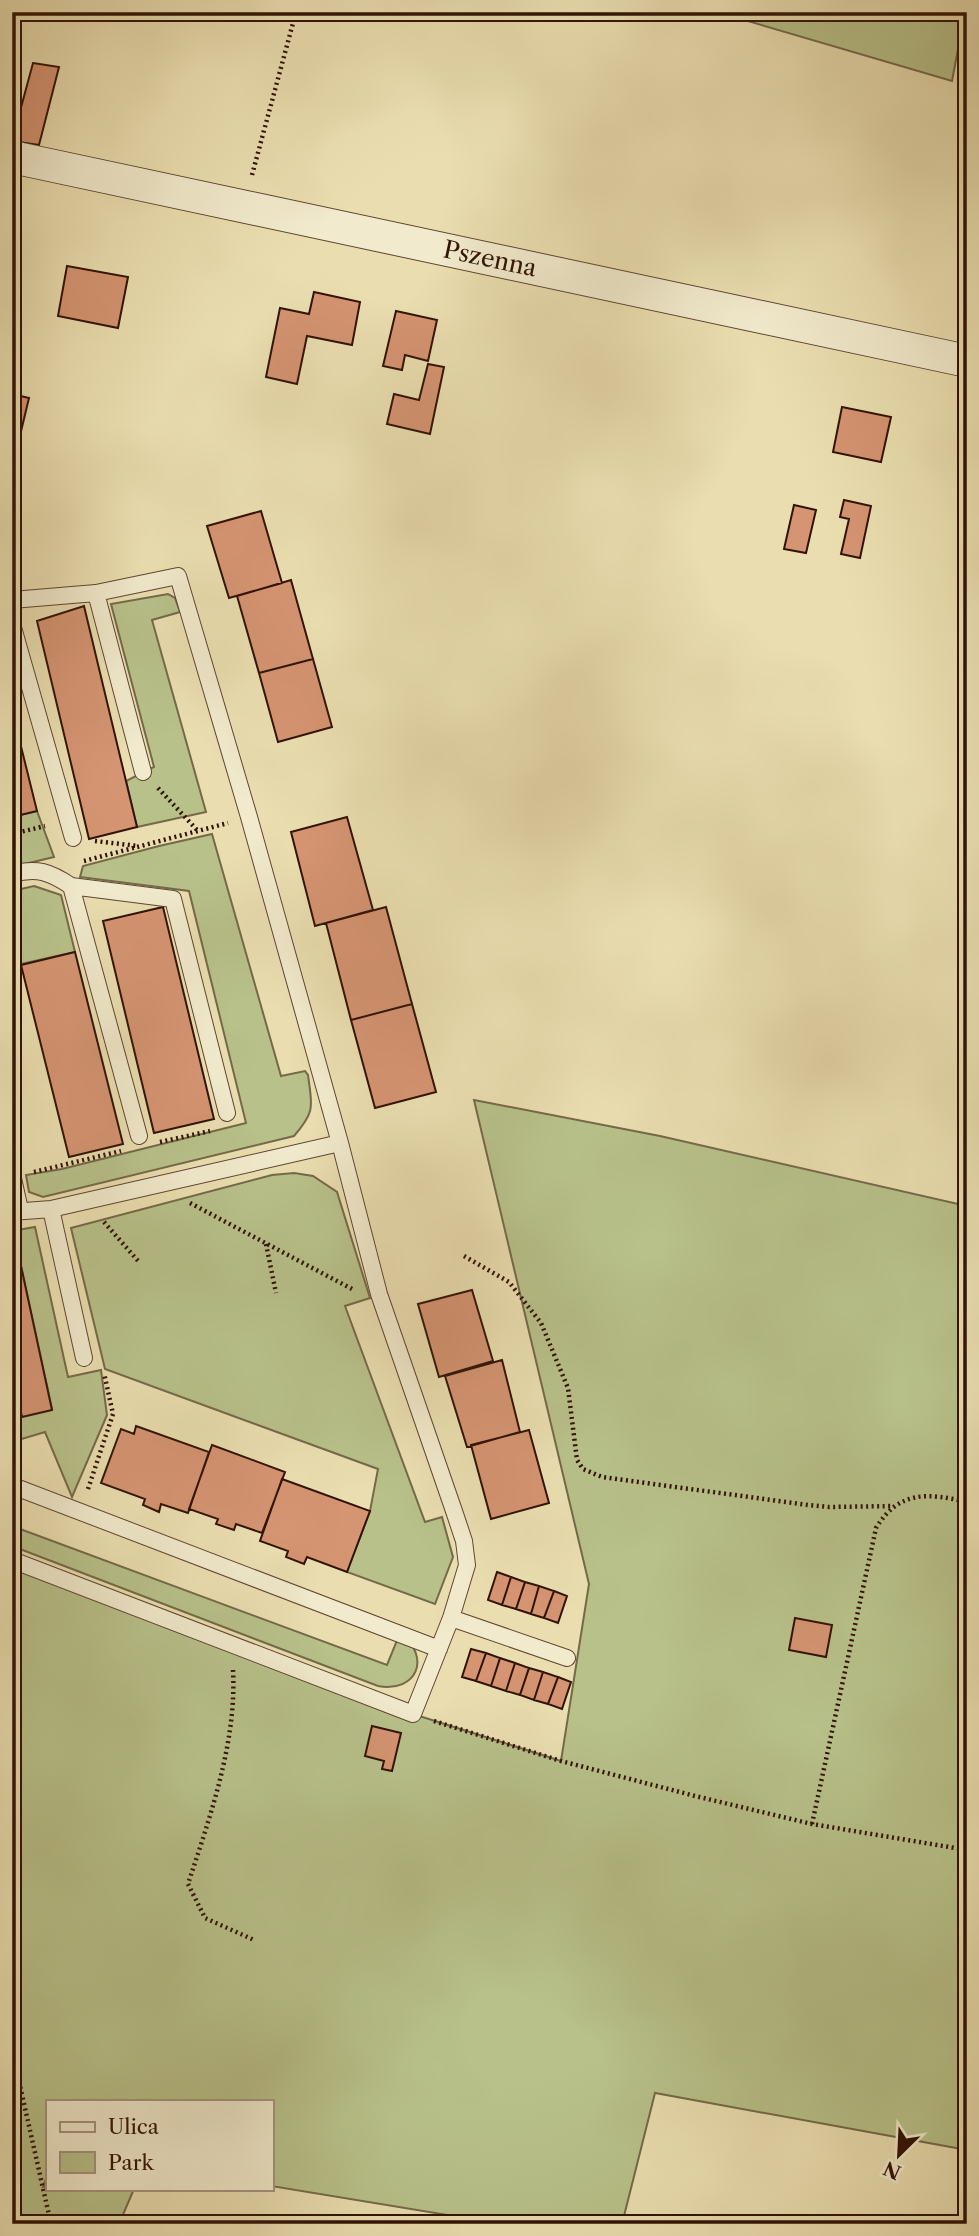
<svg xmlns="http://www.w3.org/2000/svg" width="979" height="2236" font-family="'Libre Caslon Text',serif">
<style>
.green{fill:#b8c18a;stroke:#746a48;stroke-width:2}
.building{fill:#d59472;stroke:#311306;stroke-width:2}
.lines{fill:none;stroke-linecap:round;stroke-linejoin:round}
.service-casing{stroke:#5f4630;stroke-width:18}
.minor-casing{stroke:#5f4630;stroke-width:34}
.path{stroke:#311306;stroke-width:4.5;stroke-dasharray:2 3.5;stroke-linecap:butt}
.service{stroke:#f1eacc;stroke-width:16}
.minor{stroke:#f1eacc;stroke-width:32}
.labels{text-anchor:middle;stroke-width:5;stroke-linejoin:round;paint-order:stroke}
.street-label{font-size:24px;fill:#311306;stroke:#f1eacc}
</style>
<rect width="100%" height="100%" fill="#eadeb0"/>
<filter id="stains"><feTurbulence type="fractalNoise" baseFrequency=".00286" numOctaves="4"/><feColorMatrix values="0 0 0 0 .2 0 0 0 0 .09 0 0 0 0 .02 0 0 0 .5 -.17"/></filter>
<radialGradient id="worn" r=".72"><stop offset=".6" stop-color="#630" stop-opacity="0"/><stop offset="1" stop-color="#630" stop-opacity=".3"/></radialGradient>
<path class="green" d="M717,12H965L952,81Z
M168,594L175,598L180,612L152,620L206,812L137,827L126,781L154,767L111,604Z
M37,811L54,857L12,867V817Z
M212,834L281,1076L305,1071L308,1075C312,1106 316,1111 294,1136L43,1197L29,1192L26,1175L62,1169L246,1123L189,891L80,877L83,866L159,846Z
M34,886L61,895L75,952L12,966V891Z
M474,1100L660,1136L967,1206V2150L655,2093L622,2224H502L271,2186V2101H47V2176L43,2187L47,2186V2189H134L119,2224H12V1560L413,1714L561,1761L589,1584Z
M294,1173L313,1176L337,1192L370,1298L345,1306L425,1522L442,1517L453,1557L435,1604L347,1572L370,1511L378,1469L105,1369L71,1228L272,1175Z
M35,1227L68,1377L101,1370L107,1415L72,1497L45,1432L12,1442V1419L52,1409L21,1266L12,1268V1231Z
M12,1526L387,1665L400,1633C432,1657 417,1693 378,1686L12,1546Z"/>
<path class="building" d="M33,63L59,67L39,145L12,141Z
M67,266L128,277L118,328L58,316Z
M314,292L360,302L352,345L307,336L297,384L266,377L280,308L309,314Z
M396,311L437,320L428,361L405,355L402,370L383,366Z
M428,364L444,367L430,434L387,424L394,394L419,400Z
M12,394L29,398L12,469Z
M842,407L891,417L881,462L833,452Z
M844,500L871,506L860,558L841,554L849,519L840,517Z
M794,505L816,510L806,553L784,549Z
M261,511L282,583L229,598L207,526Z
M291,580L313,659L259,673L237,596Z
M84,606L137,827L89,839L37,621Z
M313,659L332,727L278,742L259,673Z
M12,710L37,811L12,817Z
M347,817L373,910L315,926L291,832Z
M163,907L214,1119L154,1133L103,921Z
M386,907L412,1004L351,1020L326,923Z
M75,952L123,1144L69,1157L21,965Z
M412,1004L436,1092L375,1108L351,1020Z
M21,1266L52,1410L22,1417L12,1374V1268Z
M472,1290L493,1361L439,1377L418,1304Z
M502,1360L520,1432L467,1447L445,1376Z
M136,1426L209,1452L188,1513L161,1504L159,1512L143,1505L145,1499L101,1483L121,1429L134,1434Z
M529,1430L549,1503L491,1519L471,1445Z
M212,1445L285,1472L262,1533L236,1524L234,1530L216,1524L218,1519L189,1509Z
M282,1479L370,1511L347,1572L307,1557L304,1564L286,1557L288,1551L260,1541Z
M497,1572L511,1577L502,1605L488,1600Z
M511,1577L525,1582L516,1609L502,1605Z
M525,1582L539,1586L531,1614L516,1609Z
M539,1586L554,1591L544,1618L531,1614Z
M554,1591L567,1596L558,1623L544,1618Z
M795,1618L832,1625L826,1657L789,1650Z
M471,1649L486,1653L476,1681L462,1677Z
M486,1653L500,1658L491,1686L476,1681Z
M500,1658L515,1663L506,1691L491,1686Z
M515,1663L529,1668L520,1695L506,1691Z
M529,1668L543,1672L534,1700L520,1695Z
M543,1672L558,1677L548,1704L534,1700Z
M558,1677L571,1682L562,1709L548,1704Z
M372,1726L401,1733L392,1771L382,1769L384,1761L365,1756Z"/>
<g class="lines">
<g class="service-casing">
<path id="service" d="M96,593L143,772
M12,600L96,593L178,576L249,817L340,1143L379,1294L454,1511L464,1541L467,1565L451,1618L413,1714L12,1560
M12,624L73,838
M12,874C37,867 50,872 71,886L139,1136
M71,886L173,899L227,1113
M12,1174L20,1210
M51,1209L84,1358
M12,1212L51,1209L340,1143
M18,1488L439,1649
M451,1618L567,1658"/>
</g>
<g class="minor-casing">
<path id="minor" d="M12,157L967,361"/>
</g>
<path class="path" d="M252,175L296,12
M158,788L198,831
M12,834L45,826
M95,841L138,846
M84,861L228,823
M160,1142L210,1131
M34,1172L121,1151
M190,1203L352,1289
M104,1222L139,1262
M266,1244L276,1293
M464,1256L509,1282L541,1323L568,1388L577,1460L583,1469L602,1477L808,1505L829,1507L893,1506
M88,1489L113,1414L104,1373
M233,1670C237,1741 210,1817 188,1884L205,1918L254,1940
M434,1721L561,1761L695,1796L812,1824L967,1850
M812,1824L876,1528C899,1490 928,1493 967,1502
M12,2061L16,2068L51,2224"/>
<use href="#service" class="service"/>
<use href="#minor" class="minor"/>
</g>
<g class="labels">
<g class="street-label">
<text transform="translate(490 259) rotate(12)" y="8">Pszenna</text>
</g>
</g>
<rect width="979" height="2236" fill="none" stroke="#eadeb0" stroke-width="42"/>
<rect x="14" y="14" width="951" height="2208" fill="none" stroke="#311306" stroke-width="3.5"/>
<rect x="21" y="21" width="937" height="2194" fill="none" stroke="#311306" stroke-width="2"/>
<rect x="46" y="2100" width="228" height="91" fill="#f1eacc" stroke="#a4947d" stroke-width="2"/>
<rect x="60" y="2122" width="35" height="10" fill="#f1eacc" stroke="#a4947d" stroke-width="2"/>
<text x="108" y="2134" font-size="21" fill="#311306">Ulica</text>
<rect x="60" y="2152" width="35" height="21" fill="#b8c18a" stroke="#a4947d" stroke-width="2"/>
<text x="108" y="2170" font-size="21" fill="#311306">Park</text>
<g transform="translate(899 2155) rotate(204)" stroke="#f1eacc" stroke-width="5" paint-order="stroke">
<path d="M0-5L12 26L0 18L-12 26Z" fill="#311306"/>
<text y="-10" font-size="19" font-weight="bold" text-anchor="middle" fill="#311306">N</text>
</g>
<rect width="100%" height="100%" filter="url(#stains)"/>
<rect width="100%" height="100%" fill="url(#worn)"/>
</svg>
